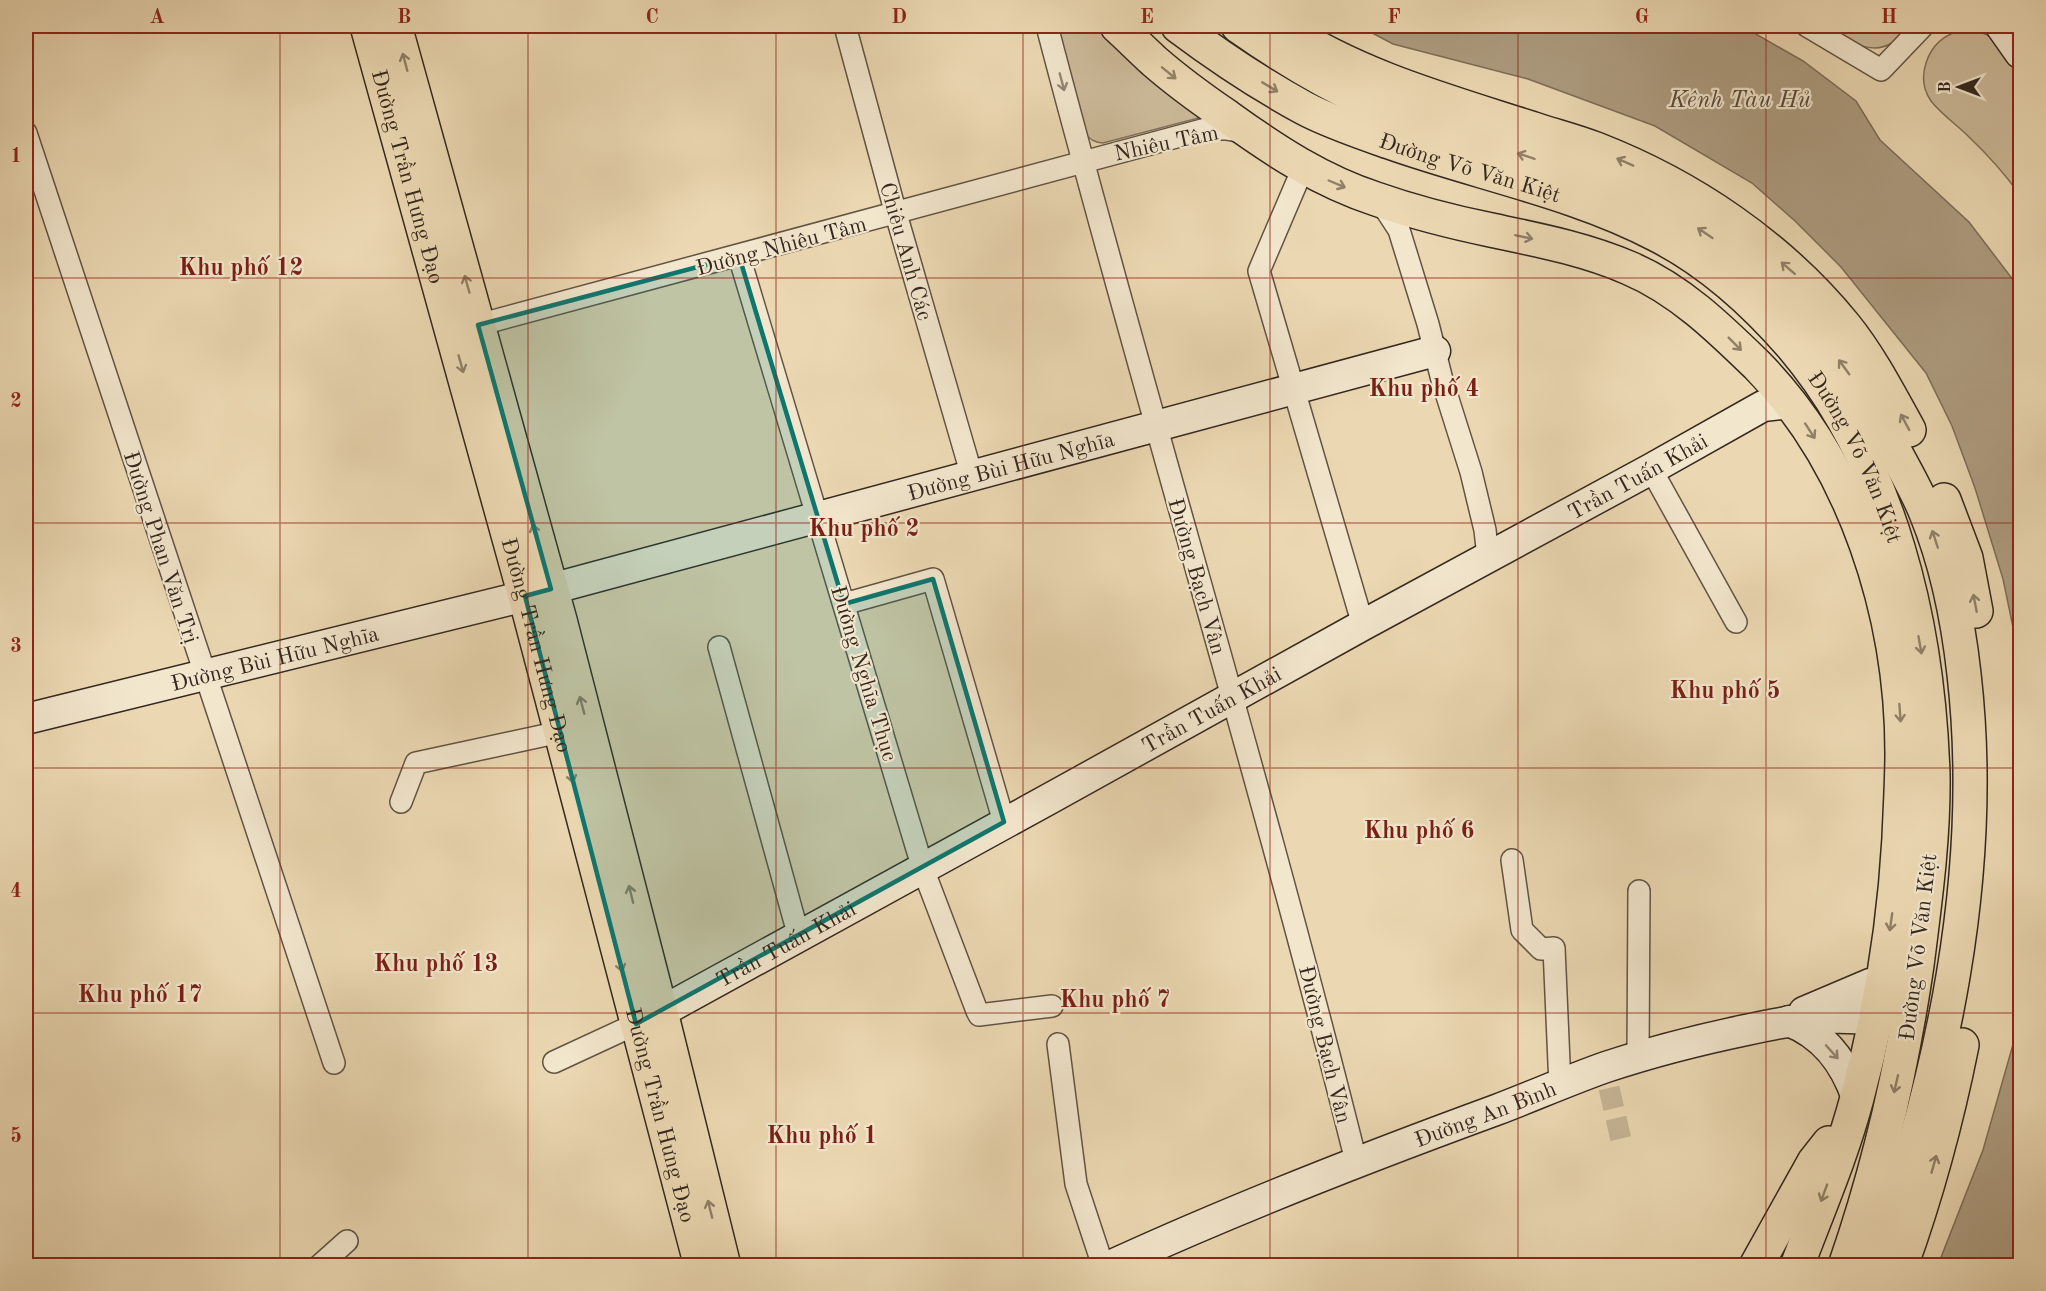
<svg xmlns="http://www.w3.org/2000/svg" width="2046" height="1291" font-family="'Old Standard TT',serif">
<style>
.green{fill:#ccba99;stroke:#80705c;stroke-width:1.5}
.water{fill:#ad9c80;stroke:#7d6d59;stroke-width:1.5}
.lines{fill:none;stroke-linecap:round;stroke-linejoin:round}
.street-tunnel{stroke:#c6b595;stroke-width:21;stroke-dasharray:21 10;stroke-linecap:butt}
.street-casing{stroke:#625344;stroke-width:24}
.secondary-casing{stroke:#34271f;stroke-width:33}
.primary-casing{stroke:#34271f;stroke-width:36}
.highway-casing{stroke:#34271f;stroke-width:36}
.street{stroke:#f2e6cd;stroke-width:21}
.secondary{stroke:#f2e6cd;stroke-width:30}
.primary{stroke:#ebd8b2;stroke-width:33}
.highway{stroke:#ebd8b2;stroke-width:33}
.oneway{stroke:#908068}
.oneway2{stroke:#938676}
.marked{fill:#0f766e;fill-opacity:0.2;stroke:#0f766e;stroke-width:4.5;stroke-linejoin:round}
.grid{fill:none;stroke:#8f2418;stroke-width:1.5;stroke-opacity:0.55}
.labels{text-anchor:middle;stroke-width:4.5;stroke-linejoin:round;paint-order:stroke}
.street-label{font-size:22px;fill:#34271f;stroke:#f2e6cd}
.water-label{font-size:24px;font-style:italic;fill:#584a3c;stroke:#f2e6cd}
.neighbourhood-label{font-size:24px;font-weight:bold;fill:#7a1f14;stroke:#f2e6cd}
.neatline{fill:none;stroke:#8f2418;stroke-width:2}
.grid-label{font-size:20px;text-anchor:middle;font-weight:bold;fill:#8f2418}
</style>
<rect width="100%" height="100%" fill="#ebd8b2"/>
<filter id="stains"><feTurbulence type="fractalNoise" baseFrequency=".00333" numOctaves="4"/><feColorMatrix values="0 0 0 0 .2 0 0 0 0 .09 0 0 0 0 .02 0 0 0 .5 -.17"/></filter>
<radialGradient id="worn" r=".72"><stop offset=".6" stop-color="#630" stop-opacity="0"/><stop offset="1" stop-color="#630" stop-opacity=".3"/></radialGradient>
<path class="green" d="M1056,26H1104L1210,115L1103,143C1095,143 1090,139 1084,133Z
M1824,26H1908V31C1903,34 1898,40 1892,43C1869,57 1844,38 1824,26Z
M1964,30C1993,30 2002,47 2020,66V195C2005,174 1987,154 1968,136C1957,125 1941,114 1931,101C1915,78 1927,45 1951,34C1955,32 1960,31 1964,30Z"/>
<path class="water" d="M1359,26H1742L1803,61L1856,101L1880,140L1969,222L2020,289V1265H1938L1983,1150L2014,1041L2020,855L2018,755L2020,661L2003,579L1975,488L1952,426L1926,373L1841,267L1795,221L1752,183L1655,126L1528,79L1393,44Z"/>
<g class="lines">
<path class="street-tunnel" d="M1609,1088L1622,1144"/>
<g class="street-casing">
<path id="street" d="M845,26L896,214L972,476
M1047,26C1146,405 1261,780 1356,1161
M1807,26L1881,70L1923,26
M26,133L334,1063
M1303,168L1259,271L1363,625
M1380,201L1399,230L1428,324L1442,380L1471,472L1485,530L1488,557
M739,256L923,869L977,1011L979,1015L1052,1006
M478,325L1206,129H1226L1244,132
M1651,469L1736,622
M844,604L933,579L1004,822
M719,647L799,937
M401,802L416,763L560,732
M1512,860L1522,930L1541,949L1554,948L1560,1086
M1058,1044L1076,1184L1103,1266
M1638,1057L1639,891
M554,1062L636,1024
M319,1266L347,1241"/>
</g>
<g class="secondary-casing">
<g id="secondary">
<path d="M2001,26L2020,53"/>
<path id="s1" d="M551,589L1435,351"/>
<path id="s2" d="M26,719L525,596"/>
<path id="s3" d="M661,1012L1049,799L1363,625L1651,469L1763,406L1790,403"/>
<path d="M1804,1012L1870,984L1882,981"/>
<path d="M1789,1021C1825,1035 1845,1063 1857,1098"/>
<path id="s4" d="M1110,1266C1236,1208 1365,1158 1496,1110C1533,1096 1569,1080 1606,1067C1651,1052 1698,1040 1746,1030C1791,1020 1829,1014 1875,1020"/>
</g>
</g>
<g class="primary-casing">
<g id="primary">
<path id="s5" d="M367,26L525,596L701,1266"/>
<path d="M395,26L560,620L661,1012L724,1266"/>
</g>
</g>
<g class="highway-casing">
<g id="highway">
<path d="M1117,26C1129,37 1141,49 1154,61C1177,81 1203,100 1228,117C1275,151 1321,181 1376,199C1413,212 1452,222 1491,230C1538,240 1585,249 1629,268C1679,289 1719,328 1757,365C1855,465 1902,615 1902,753C1902,782 1900,810 1899,838C1894,926 1880,1013 1857,1098C1842,1155 1818,1210 1797,1266"/>
<path id="s6" d="M1178,26C1218,56 1260,84 1304,108C1328,121 1363,133 1389,142C1476,173 1576,192 1657,235C1710,262 1753,301 1792,346C1891,463 1928,622 1933,774C1934,838 1925,902 1917,965C1902,1068 1879,1168 1845,1266"/>
<path d="M1238,26C1278,54 1321,81 1366,101C1391,112 1418,120 1444,129C1529,157 1621,180 1697,227C1779,278 1845,355 1889,440C1901,464 1916,488 1926,513C1947,564 1958,620 1964,674C1987,874 1942,1077 1876,1266"/>
<path d="M1281,26C1360,78 1451,102 1540,131C1559,137 1578,142 1596,149C1691,186 1780,246 1845,326C1870,357 1889,394 1909,430"/>
<path d="M1944,500L1966,558L1976,611"/>
<path d="M1756,1266L1814,1162L1829,1143"/>
<path d="M1901,1266C1927,1194 1947,1120 1962,1045"/>
</g>
</g>
<use href="#street" class="street"/>
<use href="#secondary" class="secondary"/>
<use href="#primary" class="primary"/>
<use href="#highway" class="highway"/>
</g>
<defs><path id="oneway-shaft" d="M-6 0H5M1.5-3L5.5 0L1.5 3" fill="none" stroke-width="1.6" stroke-linecap="round" stroke-linejoin="round" transform="scale(1.5)"/></defs>
<g class="oneway">
<use href="#oneway-shaft" transform="translate(405 62) rotate(-105)"/>
<use href="#oneway-shaft" transform="translate(1169 73) rotate(39)"/>
<use href="#oneway-shaft" transform="translate(1270 87) rotate(31)"/>
<use href="#oneway-shaft" transform="translate(1526 156) rotate(-162)"/>
<use href="#oneway-shaft" transform="translate(1625 162) rotate(-156)"/>
<use href="#oneway-shaft" transform="translate(1337 184) rotate(23)"/>
<use href="#oneway-shaft" transform="translate(1705 233) rotate(-146)"/>
<use href="#oneway-shaft" transform="translate(1524 237) rotate(12)"/>
<use href="#oneway-shaft" transform="translate(1788 268) rotate(-139)"/>
<use href="#oneway-shaft" transform="translate(467 284) rotate(-106)"/>
<use href="#oneway-shaft" transform="translate(1735 344) rotate(45)"/>
<use href="#oneway-shaft" transform="translate(461 364) rotate(74)"/>
<use href="#oneway-shaft" transform="translate(1844 367) rotate(-126)"/>
<use href="#oneway-shaft" transform="translate(1905 422) rotate(-118)"/>
<use href="#oneway-shaft" transform="translate(1810 431) rotate(57)"/>
<use href="#oneway-shaft" transform="translate(535 533) rotate(-105)"/>
<use href="#oneway-shaft" transform="translate(1935 539) rotate(-108)"/>
<use href="#oneway-shaft" transform="translate(1975 603) rotate(-101)"/>
<use href="#oneway-shaft" transform="translate(1920 645) rotate(80)"/>
<use href="#oneway-shaft" transform="translate(582 705) rotate(-105)"/>
<use href="#oneway-shaft" transform="translate(1900 713) rotate(86)"/>
<use href="#oneway-shaft" transform="translate(571 774) rotate(76)"/>
<use href="#oneway-shaft" transform="translate(631 894) rotate(-104)"/>
<use href="#oneway-shaft" transform="translate(1891 922) rotate(98)"/>
<use href="#oneway-shaft" transform="translate(620 963) rotate(75)"/>
<use href="#oneway-shaft" transform="translate(1896 1084) rotate(103)"/>
<use href="#oneway-shaft" transform="translate(1934 1164) rotate(-74)"/>
<use href="#oneway-shaft" transform="translate(1824 1193) rotate(110)"/>
<use href="#oneway-shaft" transform="translate(710 1209) rotate(-104)"/>
</g>
<g class="oneway2">
<use href="#oneway-shaft" transform="translate(1062 82) rotate(75)"/>
<use href="#oneway-shaft" transform="translate(1832 1052) rotate(48)"/>
</g>
<path class="marked" d="M739,256L844,604L933,579L1004,822L636,1024L525,596L551,589L478,325Z"/>
<path class="grid" d="M280,26V1266M528,26V1266M776,26V1266M1023,26V1266M1270,26V1266M1518,26V1266M1766,26V1266M26,278H2020M26,523H2020M26,768H2020M26,1013H2020"/>
<g class="labels">
<g class="street-label">
<text transform="translate(1166 142) rotate(-12)" y="8">Nhiêu Tâm</text>
<text dy="8" stroke="none"><textPath href="#s6" startOffset="327">Đường Võ Văn Kiệt</textPath></text>
<text dy="8" stroke="none"><textPath href="#s5" startOffset="156">Đường Trần Hưng Đạo</textPath></text>
<text transform="translate(781 245) rotate(-15)" y="8">Đường Nhiêu Tâm</text>
<text transform="translate(907 251) rotate(74)" y="8">Chiêu Anh Các</text>
<text dy="8" stroke="none"><textPath href="#s6" startOffset="831">Đường Võ Văn Kiệt</textPath></text>
<text dy="8" stroke="none"><textPath href="#s1" startOffset="476">Đường Bùi Hữu Nghĩa</textPath></text>
<text dy="8" stroke="none"><textPath href="#s3" startOffset="1114">Trần Tuấn Khải</textPath></text>
<text transform="translate(162 547) rotate(72)" y="8">Đường Phan Văn Trị</text>
<text transform="translate(1198 576) rotate(74)" y="8">Đường Bạch Vân</text>
<text dy="8" stroke="none"><textPath href="#s5" startOffset="642">Đường Trần Hưng Đạo</textPath></text>
<text dy="8" stroke="none"><textPath href="#s2" startOffset="256">Đường Bùi Hữu Nghĩa</textPath></text>
<text transform="translate(865 673) rotate(73)" y="8">Đường Nghĩa Thục</text>
<text dy="8" stroke="none"><textPath href="#s3" startOffset="628">Trần Tuấn Khải</textPath></text>
<text dy="8" stroke="none"><textPath href="#s3" startOffset="142">Trần Tuấn Khải</textPath></text>
<text transform="translate(1917 947) rotate(-83)" y="8">Đường Võ Văn Kiệt</text>
<text transform="translate(1326 1044) rotate(76)" y="8">Đường Bạch Vân</text>
<text dy="8" stroke="none"><textPath href="#s4" startOffset="405">Đường An Bình</textPath></text>
<text dy="8" stroke="none"><textPath href="#s5" startOffset="1128">Đường Trần Hưng Đạo</textPath></text>
</g>
<g class="water-label">
<text x="1740" y="107">Kênh Tàu Hủ</text>
</g>
<g class="neighbourhood-label">
<text x="241" y="275">Khu phố 12</text>
<text x="1424" y="396">Khu phố 4</text>
<text x="864" y="536">Khu phố 2</text>
<text x="1725" y="698">Khu phố 5</text>
<text x="1419" y="838">Khu phố 6</text>
<text x="436" y="971">Khu phố 13</text>
<text x="140" y="1002">Khu phố 17</text>
<text x="1115" y="1007">Khu phố 7</text>
<text x="822" y="1143">Khu phố 1</text>
</g>
</g>
<rect width="2046" height="1291" fill="none" stroke="#ebd8b2" stroke-width="66"/>
<g transform="translate(1959 87) rotate(270)" stroke="#f2e6cd" stroke-width="4.5" paint-order="stroke">
<path d="M0-4.5L10 22L0 15L-10 22Z" fill="#34271f"/>
<text y="-9" font-size="16" font-weight="bold" text-anchor="middle" fill="#34271f">B</text>
</g>
<rect x="33" y="33" width="1980" height="1225" class="neatline"/>
<g class="grid-label">
<text x="157" y="23">A</text>
<text x="404" y="23">B</text>
<text x="652" y="23">C</text>
<text x="899" y="23">D</text>
<text x="1147" y="23">E</text>
<text x="1394" y="23">F</text>
<text x="1642" y="23">G</text>
<text x="1889" y="23">H</text>
<text x="16" y="162">1</text>
<text x="16" y="407">2</text>
<text x="16" y="652">3</text>
<text x="16" y="897">4</text>
<text x="16" y="1142">5</text>
</g>
<rect width="100%" height="100%" filter="url(#stains)"/>
<rect width="100%" height="100%" fill="url(#worn)"/>
</svg>
